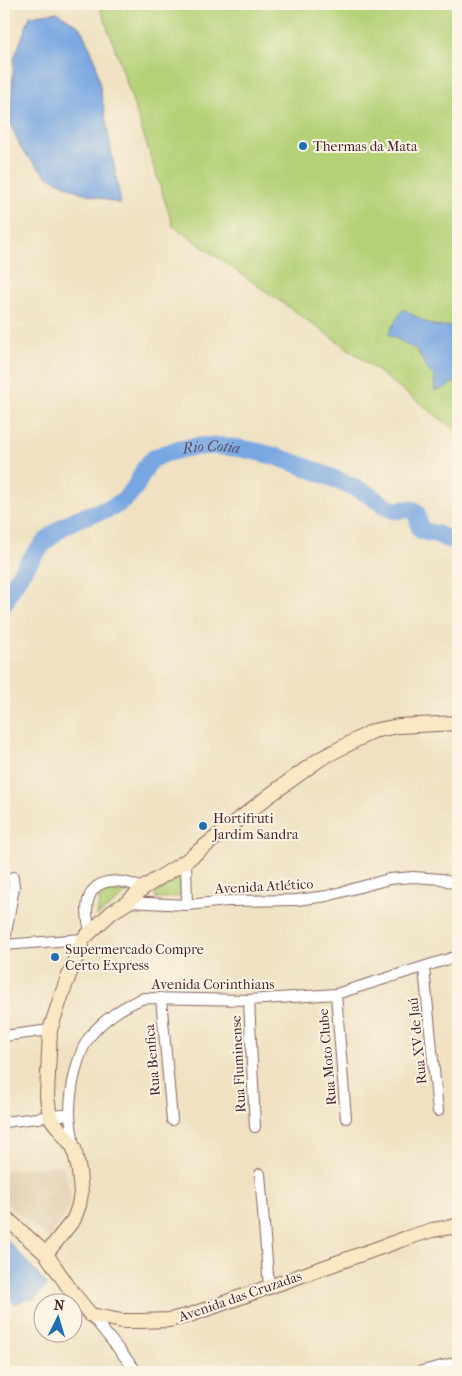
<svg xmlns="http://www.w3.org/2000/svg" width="462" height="1376" font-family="'IM FELL French Canon',serif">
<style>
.built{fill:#e2d2b4}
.green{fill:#b4d177;stroke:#7f7851}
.water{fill:#77a6e1;stroke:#606286}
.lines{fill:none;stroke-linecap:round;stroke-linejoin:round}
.river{stroke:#77a6e1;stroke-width:18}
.street-casing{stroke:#846360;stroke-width:12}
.secondary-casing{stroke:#846360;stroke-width:16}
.street{stroke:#fff;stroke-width:10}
.secondary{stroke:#fae7c3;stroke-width:14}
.poi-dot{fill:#1f6fb2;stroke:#fcf5e5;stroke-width:2}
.labels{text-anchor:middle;stroke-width:4;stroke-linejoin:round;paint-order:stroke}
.poi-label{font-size:14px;fill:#4a1f2b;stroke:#fcf5e5;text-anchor:start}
.street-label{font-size:14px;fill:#4a1f2b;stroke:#fcf5e5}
.water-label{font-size:15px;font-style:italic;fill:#5a4e6b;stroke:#fcf5e5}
</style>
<rect width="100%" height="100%" fill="#fcf5e5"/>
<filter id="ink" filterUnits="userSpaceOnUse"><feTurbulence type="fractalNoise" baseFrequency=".02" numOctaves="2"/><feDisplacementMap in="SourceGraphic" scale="10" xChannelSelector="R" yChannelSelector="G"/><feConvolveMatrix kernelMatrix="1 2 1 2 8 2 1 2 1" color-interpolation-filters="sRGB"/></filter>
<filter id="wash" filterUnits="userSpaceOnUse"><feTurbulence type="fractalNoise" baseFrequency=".0096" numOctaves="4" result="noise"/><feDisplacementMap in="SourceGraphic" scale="20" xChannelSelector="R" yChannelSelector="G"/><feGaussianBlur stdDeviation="1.12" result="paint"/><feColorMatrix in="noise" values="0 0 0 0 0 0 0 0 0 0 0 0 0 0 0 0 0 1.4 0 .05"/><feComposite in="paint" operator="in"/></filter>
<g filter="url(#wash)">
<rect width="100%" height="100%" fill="#efe1c1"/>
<path class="built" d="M63,1165L72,1200L66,1214L49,1238L4,1203V1170Z"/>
<path class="green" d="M99,4H458V432L354,353L173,226L121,65Z
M179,877L181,896L157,899L155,894Z
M111,887L128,892L97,916C99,902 99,894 111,887Z"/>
<path class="water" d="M57,12L80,27L95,59L121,204L80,192L47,176L23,152L10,123L14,59L30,16Z
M403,309C421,319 437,333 458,323V379L447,387L435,391L434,376L427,369L417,350L388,334Z
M4,1236L47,1285L35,1299H25L16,1304L8,1299L4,1290Z"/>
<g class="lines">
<path class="river" id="s1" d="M4,604C17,575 44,535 73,521C86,514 100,513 113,507C123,502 131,494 137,484C142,475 144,466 153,459C161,454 173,451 182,449C240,436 309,467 362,491C374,496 383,508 395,510C401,511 407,508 414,510L417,514L420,529L422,531L437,534L447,539L458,540"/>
</g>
</g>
<g filter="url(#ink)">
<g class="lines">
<g class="street-casing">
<path id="street" d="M186,861L187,905
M128,902L187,905L228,901L297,900L327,896L389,879L413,877L442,879L458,885
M90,931C79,887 101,871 143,888
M4,945L83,939
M4,945L14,887L13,877
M424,968L438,1111
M336,994L346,1118
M161,998L172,1120
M249,1000L255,1127
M4,1036L50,1030
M4,1122L70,1114
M74,1147C73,1136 70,1124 70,1112C70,1091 77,1052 91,1035C104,1019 125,1005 144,998L249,1000L336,994L458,956
M260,1174L269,1287
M91,1315L137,1372
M418,1372L458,1362"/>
</g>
<g class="secondary-casing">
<path id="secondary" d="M4,1216L46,1254L74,1219L79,1205L81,1193L79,1171L74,1148L50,1117L47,1096L50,1030L63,991L83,939L112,912L128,902L143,888L186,861L270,795L320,759L373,731L398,726L458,723
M46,1254L72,1292L91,1315L122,1321H140L169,1320L190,1315L404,1239L432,1230L458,1226"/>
</g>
<use href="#street" class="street"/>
<use href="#secondary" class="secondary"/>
</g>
</g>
<g class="poi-dot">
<circle cx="303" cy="146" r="5"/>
<circle cx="203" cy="826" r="5"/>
<circle cx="55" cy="957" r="5"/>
</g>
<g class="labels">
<g class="poi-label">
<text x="313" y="151">Thermas da Mata</text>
<text x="213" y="823">Hortifruti<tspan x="213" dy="16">Jardim Sandra</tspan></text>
<text x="65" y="954">Supermercado Compre<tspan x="65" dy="16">Certo Express</tspan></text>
</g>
<g class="street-label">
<text transform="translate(264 886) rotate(-3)" y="5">Avenida Atlético</text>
<text x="213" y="989">Avenida Corinthians</text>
<text transform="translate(417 1041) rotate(-96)" y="5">Rua XV de Jaú</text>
<text transform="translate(327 1057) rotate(-95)" y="5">Rua Moto Clube</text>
<text transform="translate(152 1060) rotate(-95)" y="5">Rua Benfica</text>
<text transform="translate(238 1064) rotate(-93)" y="5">Rua Fluminense</text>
<text transform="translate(240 1296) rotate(-19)" y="5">Avenida das Cruzadas</text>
</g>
<g class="water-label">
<text dy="5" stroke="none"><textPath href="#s1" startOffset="276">Rio Cotia</textPath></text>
</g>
</g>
<rect width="462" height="1376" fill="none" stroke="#fcf5e5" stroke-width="20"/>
<g transform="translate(58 1318) rotate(5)"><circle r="24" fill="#fcf5e5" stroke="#b59f9b"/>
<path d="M0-4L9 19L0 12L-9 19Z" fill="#1f6fb2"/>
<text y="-8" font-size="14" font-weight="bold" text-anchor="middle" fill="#4a1f2b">N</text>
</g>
</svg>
